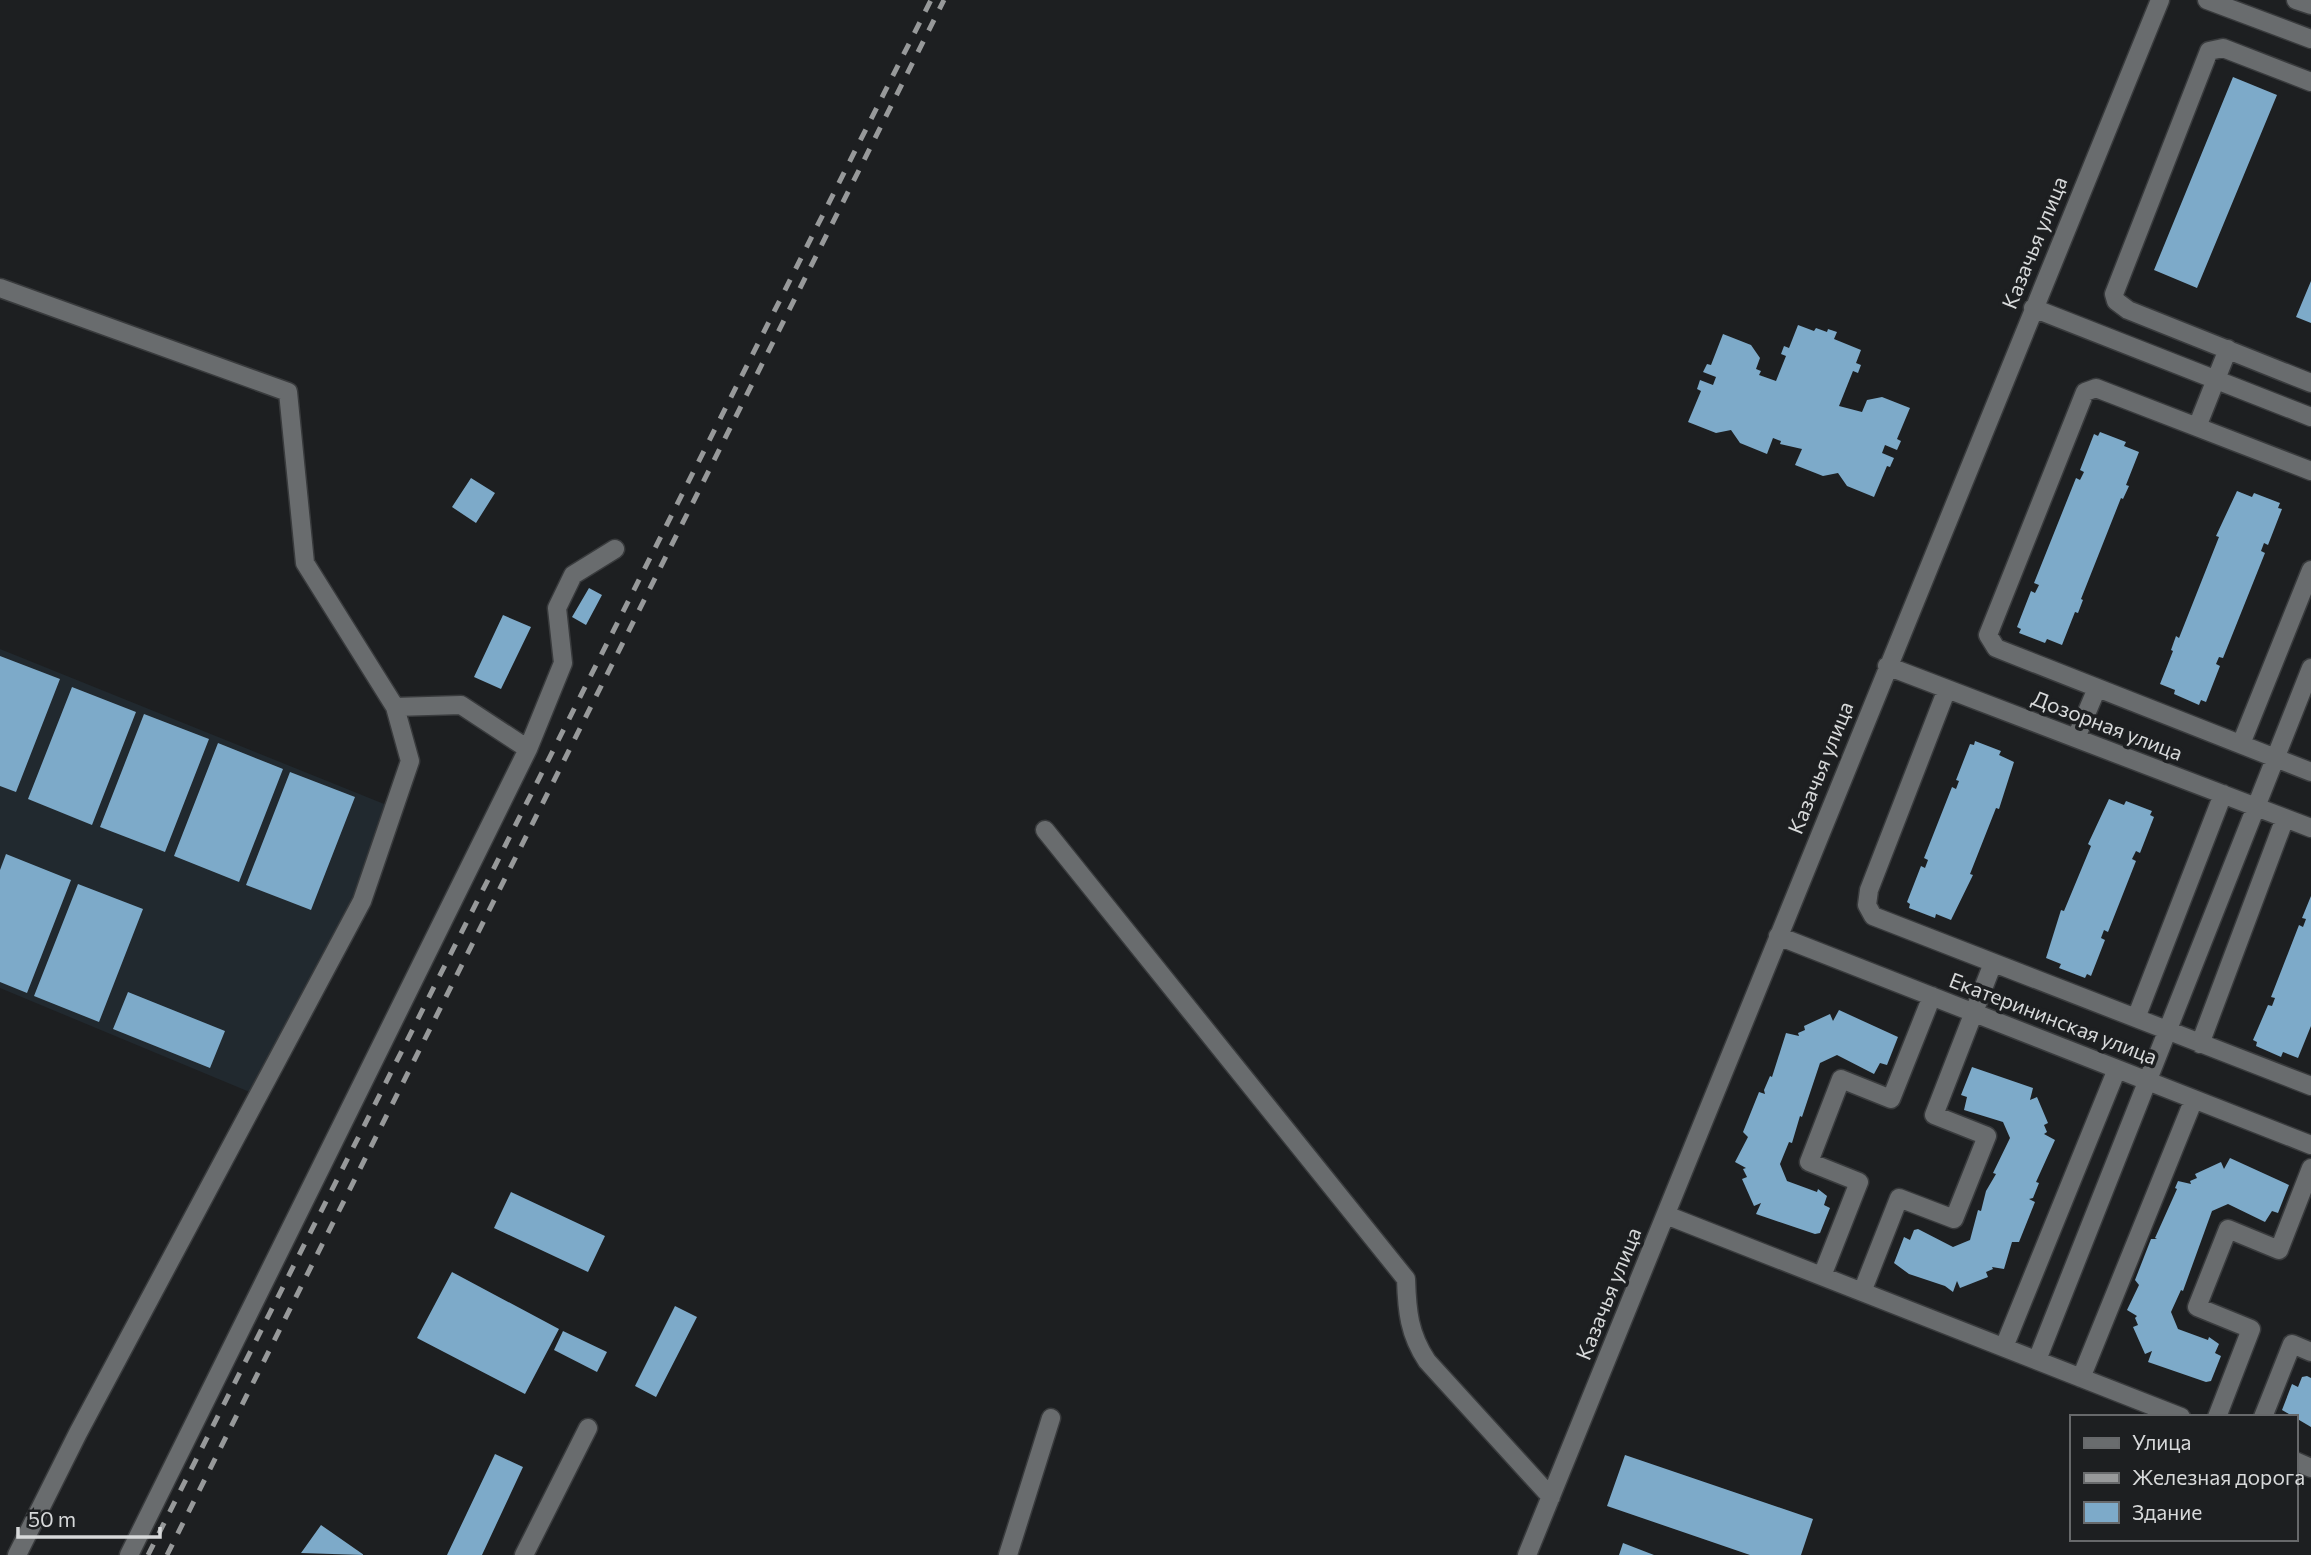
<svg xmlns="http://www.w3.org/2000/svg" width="2311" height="1555" font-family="Commissioner,sans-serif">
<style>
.built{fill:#21292f}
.building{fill:#7daac9}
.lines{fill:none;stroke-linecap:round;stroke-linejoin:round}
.minor-casing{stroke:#393b3d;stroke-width:21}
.minor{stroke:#696c6e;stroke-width:18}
.rail{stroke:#97999a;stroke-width:5;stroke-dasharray:12 12;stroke-linecap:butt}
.labels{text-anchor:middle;stroke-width:7;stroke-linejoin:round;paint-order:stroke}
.street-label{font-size:21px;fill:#d7d9da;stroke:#1d1f21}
</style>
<rect width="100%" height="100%" fill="#1d1f21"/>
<path class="built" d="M0,649L399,810L252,1093L0,988Z"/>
<path class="building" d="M2233,77L2277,95L2197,288L2154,270Z
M2311,281V323L2296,317Z
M1798,325L1814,331L1816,328L1827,332L1828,329L1837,332L1834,339L1861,350L1856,363L1861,365L1858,373L1853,371L1839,406L1862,412L1867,400L1882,397L1910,408L1897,439L1901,441L1897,450L1885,445L1882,453L1894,458L1890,467L1887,466L1874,497L1847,486L1838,473L1823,476L1795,465L1802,449L1780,444L1781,441L1773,438L1767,454L1740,443L1731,430L1716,433L1688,422L1701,391L1697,389L1700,380L1713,385L1716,377L1703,372L1707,364L1711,365L1723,334L1751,345L1760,358L1756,369L1761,371L1759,375L1776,381L1786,356L1781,354L1784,346L1789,348Z
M2100,432L2126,442L2124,446L2139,452L2126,485L2129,486L2123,499L2121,498L2081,599L2083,600L2078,613L2075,612L2062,645L2047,639L2045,643L2019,633L2021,629L2017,627L2031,591L2035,593L2039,585L2034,583L2076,478L2080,480L2084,472L2080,470L2094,434L2098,436Z
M471,478L495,493L476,523L452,507Z
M2237,491L2252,497L2254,493L2280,503L2278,508L2282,509L2268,545L2264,543L2261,551L2265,553L2223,658L2219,657L2216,664L2220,666L2206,702L2201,700L2199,705L2174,694L2175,690L2160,684L2173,651L2171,650L2176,636L2179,638L2219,537L2216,536Z
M589,588L602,595L586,625L572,617Z
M503,615L531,627L501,689L474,677Z
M0,656L60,679L16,792L0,786Z
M72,687L136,712L92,825L28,799Z
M144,714L209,739L165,852L100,827Z
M1975,741L2001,751L1999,755L2014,762L1999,809L1996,808L1970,874L1973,875L1951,920L1936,914L1935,918L1909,908L1910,904L1907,902L1921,866L1925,868L1928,860L1924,858L1952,787L1956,789L1959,781L1956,780L1970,744L1974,745Z
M218,743L283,769L239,882L174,856Z
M290,772L355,797L311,910L246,885Z
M2109,799L2124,805L2126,801L2152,811L2150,815L2154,817L2140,853L2136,851L2132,859L2136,861L2108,932L2104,930L2101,938L2105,940L2091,976L2087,974L2085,978L2059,968L2061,964L2046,958L2061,910L2064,911L2091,846L2088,844Z
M6,854L71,880L27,993L0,982V870Z
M78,884L143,909L99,1022L34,996Z
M2311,896V1026L2298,1058L2283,1052L2281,1057L2256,1046L2257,1042L2253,1040L2268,1005L2272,1006L2275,998L2271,997L2299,925L2303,927L2306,919L2302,918Z
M128,992L225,1031L210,1068L113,1029Z
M1839,1010L1898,1037L1887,1065L1880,1063L1874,1074L1837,1055L1820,1063L1802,1117L1800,1116L1792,1143L1789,1142L1780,1164L1787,1181L1817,1192L1818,1189L1827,1196L1824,1205L1830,1208L1820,1233L1815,1234L1756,1214L1761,1203L1754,1206L1742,1179L1747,1177L1743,1169L1746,1168L1735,1162L1748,1137L1743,1132L1759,1092L1765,1094L1764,1090L1770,1076L1772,1077L1786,1033L1799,1036L1798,1033L1805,1030L1804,1026L1830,1014L1833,1021Z
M1972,1067L2033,1088L2030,1100L2037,1097L2048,1123L2044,1125L2047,1132L2044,1134L2055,1140L2036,1182L2039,1183L2033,1198L2029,1199L2035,1202L2019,1242H2012L2004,1269L1992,1267L1993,1269L1986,1272L1988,1277L1960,1288L1957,1281L1953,1292L1945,1286L1909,1274L1894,1263L1904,1237L1910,1240L1914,1230L1918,1229L1953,1247L1970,1240L1978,1210L1981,1211L1986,1191L1996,1174L1993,1173L2010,1138L2003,1122L1964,1110L1967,1097L1961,1095Z
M2230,1158L2289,1185L2278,1213L2272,1211L2265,1222L2228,1204L2212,1211L2183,1291L2181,1290L2171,1312L2178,1329L2208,1340L2209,1337L2219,1344L2215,1353L2221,1356L2211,1381L2206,1382L2148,1362L2152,1351L2145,1354L2133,1327L2138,1325L2135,1318L2137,1316L2127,1310L2139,1285L2135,1280L2151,1239H2157L2155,1238L2177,1189L2175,1188L2178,1181L2191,1184L2190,1181L2197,1178L2195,1174L2221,1162L2224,1169Z
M511,1192L605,1236L588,1272L494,1228Z
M452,1272L559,1329L525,1394L417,1338Z
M675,1306L697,1317L656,1397L635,1386Z
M563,1331L607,1352L597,1372L554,1350Z
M2307,1376L2311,1378V1427L2282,1410L2292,1384L2298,1387L2302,1377Z
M495,1454L523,1467L482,1555H447Z
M1625,1455L1813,1519L1801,1555H1750L1607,1506Z
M321,1525L364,1555L301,1553Z
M1623,1543L1654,1555H1619Z"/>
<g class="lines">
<g class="minor-casing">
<path id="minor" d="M2207,0L2311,39
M2296,0L2311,5
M2311,82L2223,48L2209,51L2114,294L2116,301L2128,310L2311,383
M0,288L288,392L305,563L395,707L461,705L528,749
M2033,308L2311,417
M2197,427L2228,349
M2311,471L2096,388L2085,392L1988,635L1996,648L2311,772
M1887,666L2311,828
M1947,689L1869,890L1867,905L1873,916L2311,1086
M2076,738L2097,688
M2241,744L2311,570
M1045,830L1406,1279C1407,1311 1409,1334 1427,1361L1551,1497
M1778,936L2311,1145
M2136,1018L2223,794
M2200,1044L2285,818
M1666,1215L2181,1417
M1822,1276L1859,1182L1809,1162L1841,1079L1891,1099L1932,996
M1862,1292L1899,1198L1954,1219L1987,1136L1934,1115L1993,963
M2004,1347L2117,1069
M2037,1360L2311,668
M2081,1378L2194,1099
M2217,1417L2251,1329L2197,1307L2228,1229L2279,1250L2311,1168
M2263,1417L2292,1344L2311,1352
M2295,1461L2311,1468
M17,1555L78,1433L362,901L410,761L395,707
M129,1555L528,749L563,663L557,608L573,575L615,549
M524,1555L588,1428
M1008,1555L1051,1418
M1527,1555L2160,0"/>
</g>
<use href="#minor" class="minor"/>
<path class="rail" d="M148,1555L931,0
M167,1555L944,0"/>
</g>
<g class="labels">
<g class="street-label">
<text transform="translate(2035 243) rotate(-68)" y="7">Казачья улица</text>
<text transform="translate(2107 726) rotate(21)" y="7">Дозорная улица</text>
<text transform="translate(1821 768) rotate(-68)" y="7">Казачья улица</text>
<text transform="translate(2053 1019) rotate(21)" y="7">Екатерининская улица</text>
<text transform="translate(1609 1294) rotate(-68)" y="7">Казачья улица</text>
</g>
</g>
<rect x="2070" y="1415" width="228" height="126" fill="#1d1f21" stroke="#67696b" stroke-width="2"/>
<rect x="2084" y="1438" width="35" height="10" fill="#696c6e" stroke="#67696b" stroke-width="2"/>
<text x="2132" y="1450" font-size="21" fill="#d7d9da">Улица</text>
<rect x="2084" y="1473" width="35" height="10" fill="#97999a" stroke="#67696b" stroke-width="2"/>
<text x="2132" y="1485" font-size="21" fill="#d7d9da">Железная дорога</text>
<rect x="2084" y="1502" width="35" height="21" fill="#7daac9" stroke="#67696b" stroke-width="2"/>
<text x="2132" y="1520" font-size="21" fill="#d7d9da">Здание</text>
<path d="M18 1527v10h142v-10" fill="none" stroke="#d7d9da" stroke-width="3.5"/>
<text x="28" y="1527" font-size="21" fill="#d7d9da" stroke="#1d1f21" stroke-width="5" paint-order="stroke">50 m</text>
</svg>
